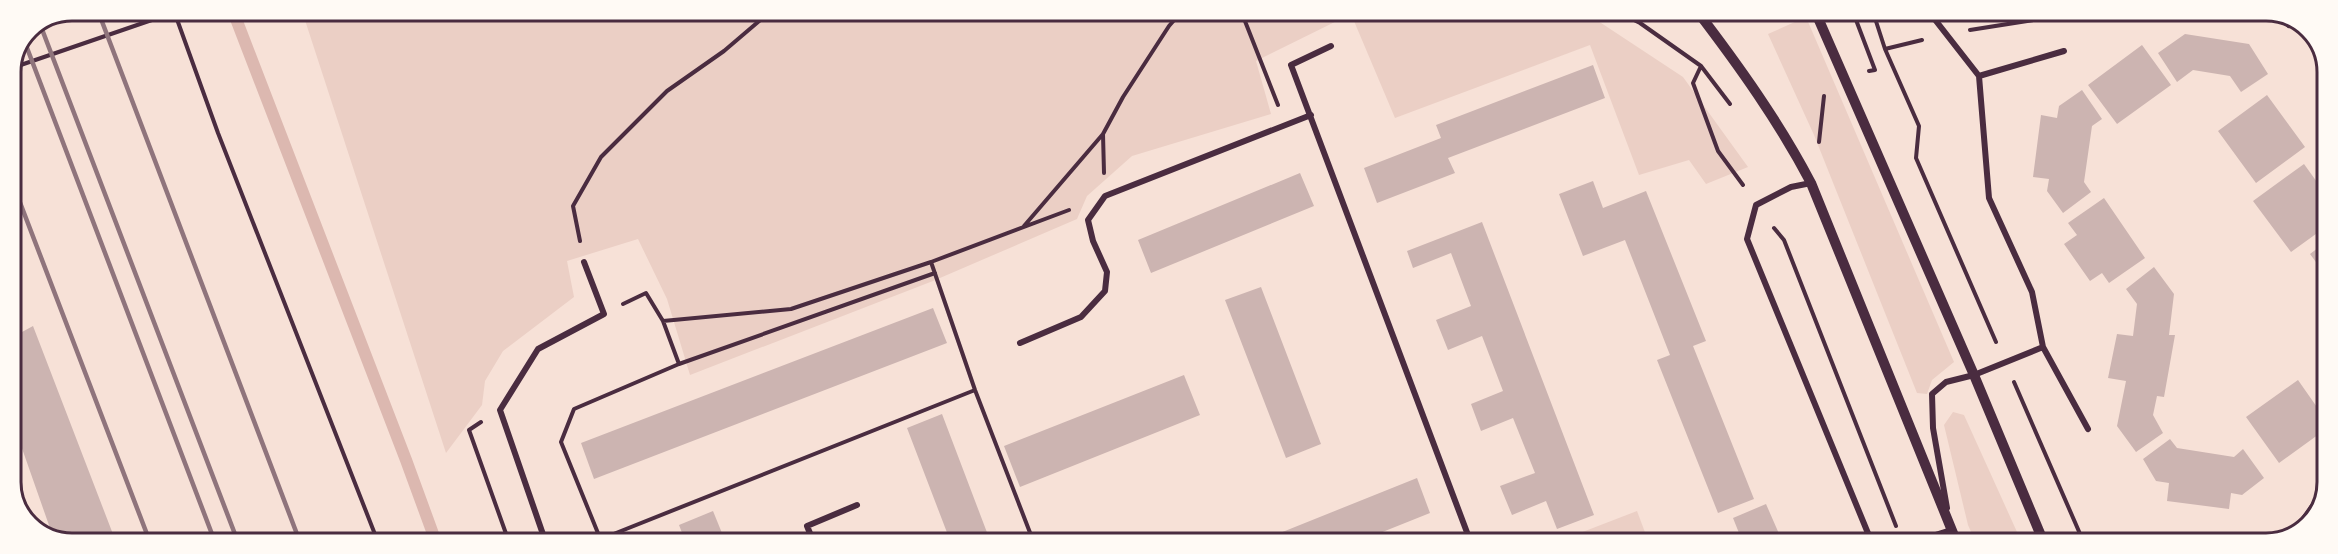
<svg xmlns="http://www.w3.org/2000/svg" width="2338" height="554" font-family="'PT Sans',sans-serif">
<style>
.green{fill:#ebcfc5}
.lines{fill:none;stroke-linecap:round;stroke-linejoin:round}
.stream{stroke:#dcb8b0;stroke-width:12}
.building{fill:#ccb4b1}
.path{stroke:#4a2c40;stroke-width:4}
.minor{stroke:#4a2c40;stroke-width:6}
.tertiary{stroke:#4a2c40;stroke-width:10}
.rail{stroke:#8f747c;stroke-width:4.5}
.rim{fill:none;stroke:#4a2c40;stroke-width:3}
</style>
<rect width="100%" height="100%" fill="#f7e1d7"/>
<path class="green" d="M302,11H1577L1592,17L1683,77L1748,167L1706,184L1689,160L1639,175L1590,45L1395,118L1351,14L1256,61L1271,114L1132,156L1087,196L1077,219L933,281L690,375L667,299L638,239L567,261L574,297L503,351L485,381L482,405L446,453Z
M1806,17L1954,362L1932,380L1927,394L1917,393L1814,135L1768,34Z
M1953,412L1964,415L2022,543H1976L1968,525L1944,425Z
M1637,511L1649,543H1554Z"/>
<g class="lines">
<path class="stream" d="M233,11L406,460L436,542"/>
</g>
<path class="building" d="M2185,34L2249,44L2268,74L2241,92L2230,76L2193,70L2177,82L2158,53Z
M2142,45L2171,85L2117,124L2088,85Z
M1593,65L1605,98L1448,158L1455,173L1377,203L1364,168L1441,138L1436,125Z
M2082,90L2102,119L2092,126L2084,182L2091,192L2063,213L2047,191L2049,179L2033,177L2041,115L2057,118L2059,106Z
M2267,95L2305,147L2256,183L2218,131Z
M2304,164L2327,196V226L2291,252L2253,201Z
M1300,173L1314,206L1151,273L1138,240Z
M1593,181L1603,208L1646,191L1706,341L1693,346L1754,499L1718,513L1657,360L1670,355L1625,240L1583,256L1559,194Z
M2104,198L2145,258L2109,283L2102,273L2090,281L2064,244L2077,235L2068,223Z
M1482,222L1594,515L1557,529L1546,501L1512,515L1500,486L1535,473L1513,418L1481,431L1471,404L1503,391L1482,336L1448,350L1436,320L1471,306L1451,253L1413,268L1407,251Z
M2327,241V277L2310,254Z
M2154,267L2174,294L2169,335H2175L2164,397L2157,396L2153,415L2163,433L2136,452L2117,426L2126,381L2108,378L2117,334L2133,336L2137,304L2126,289Z
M1261,287L1321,444L1286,458L1225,300Z
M933,308L947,343L594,479L581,443Z
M33,326L116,542H60L44,533L51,531L11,417V338Z
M1184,375L1200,415L1020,487L1004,446Z
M2298,380L2326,420V429L2279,463L2246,417Z
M942,414L991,543H951L907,428Z
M2170,439L2177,448L2234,457L2243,449L2264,478L2242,495L2231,493L2229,509L2167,501L2169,483L2156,481L2143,459Z
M1417,478L1430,513L1355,543H1255Z
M1766,504L1783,543H1743L1733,518Z
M713,511L726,543H686L679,525Z
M1692,536L1695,543H1675Z"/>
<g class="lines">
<path class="path" d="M174,11L218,133L378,542
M1241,11L1278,105
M1616,11L1640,23L1701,66
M1853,12L1875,70L1869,71
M1873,12L1885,49L1919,126L1916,158L1996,342
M1970,30L2084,12
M2307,37L2318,44
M1885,49L1922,40
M12,68L178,11
M1730,104L1701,66L1693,83L1718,151L1743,185
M1819,142L1824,96
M1104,173L1103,134L1123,97L1169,26L1182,11
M1024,226L1103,134
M1774,228L1784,240L1896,526
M580,241L573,206L601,157L667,91L724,51L771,11
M931,262L975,390L1034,543
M663,321L791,309L931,262L1069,210
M679,364L935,273
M2014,382L2084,543
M481,422L469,430L509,542
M601,539L975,390
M602,543L561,442L574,409L679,364L663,321L646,293L623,304"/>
<path class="minor" d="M1929,12L1979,76L1989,198L2032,292L2043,347L2088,429
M2278,12L2289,25
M1331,46L1291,65L1471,543
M1979,76L2064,51
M1811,183L1791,187L1756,205L1747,239L1872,543
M1020,343L1081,317L1105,291L1107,272L1093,241L1088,220L1105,196L1311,115
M1947,508L1933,428L1932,394L1946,382L1974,375L2043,347
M2293,534L2320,496L2326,491
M546,543L500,410L538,349L604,314L584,262
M814,543L807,526L857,505
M1910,543L1951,530L1950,527"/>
<path class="tertiary" d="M1697,11C1739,66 1779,122 1811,183L1957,543
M1815,11L1974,375L2044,543"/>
<path class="rail" d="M98,11L300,542
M40,24L238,542
M24,40L215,542
M11,179L150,542"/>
</g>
<path d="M0 0H2338V554H0ZM72 21H2266A51 51 0 0 1 2317 72V482A51 51 0 0 1 2266 533H72A51 51 0 0 1 21 482V72A51 51 0 0 1 72 21Z" fill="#fffaf5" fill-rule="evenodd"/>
<path class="rim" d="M72 21H2266A51 51 0 0 1 2317 72V482A51 51 0 0 1 2266 533H72A51 51 0 0 1 21 482V72A51 51 0 0 1 72 21Z"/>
</svg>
